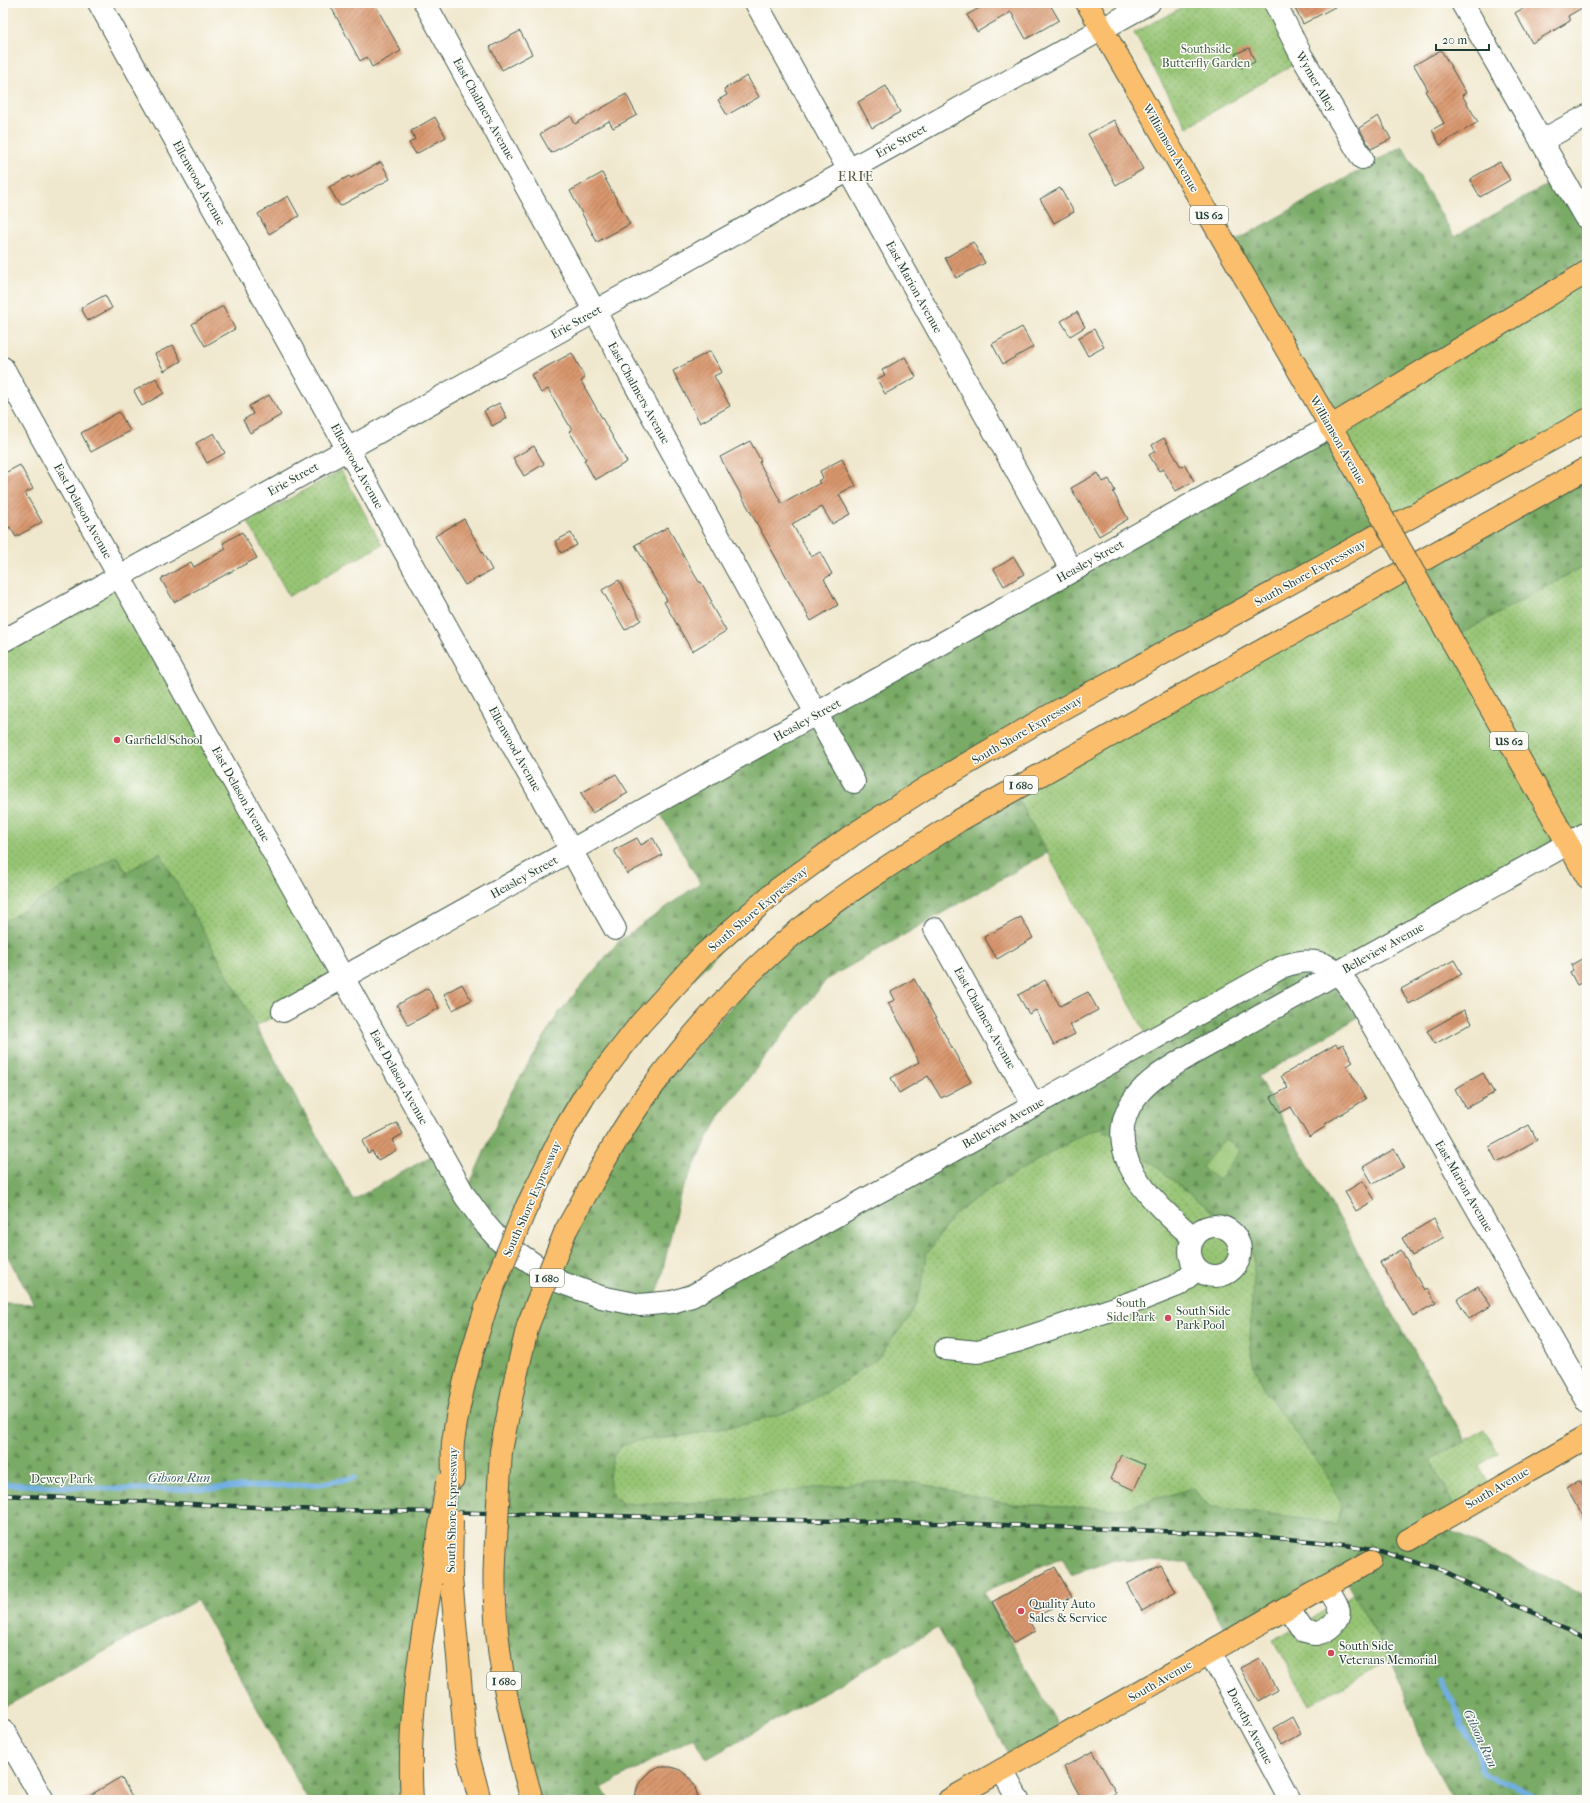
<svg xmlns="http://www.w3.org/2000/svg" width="1590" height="1803" font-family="'IM FELL French Canon',serif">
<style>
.green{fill:url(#green-dots);stroke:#5b8154}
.forest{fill:url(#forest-firs);stroke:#4c744d;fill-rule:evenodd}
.pitch{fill:#97c574;stroke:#5b8154}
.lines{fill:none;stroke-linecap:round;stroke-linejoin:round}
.stream{stroke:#70aee3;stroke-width:5.5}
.building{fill:url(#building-hatch)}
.minor-casing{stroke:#3e574b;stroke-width:24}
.major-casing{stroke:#3e574b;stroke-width:24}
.highway-casing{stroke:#3e574b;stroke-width:24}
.minor{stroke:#fff;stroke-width:22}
.major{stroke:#fabe6d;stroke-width:22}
.highway{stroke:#fabe6d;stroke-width:22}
.rail-casing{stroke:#1f3d34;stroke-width:4.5}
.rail{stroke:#fdfcf7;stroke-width:3;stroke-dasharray:9;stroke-linecap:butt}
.major-bridge-casing{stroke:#3e574b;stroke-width:24;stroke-linecap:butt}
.highway-bridge-casing{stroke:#3e574b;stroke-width:24;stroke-linecap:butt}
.major-bridge{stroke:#fabe6d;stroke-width:22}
.highway-bridge{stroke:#fabe6d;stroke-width:22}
.poi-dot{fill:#d1495b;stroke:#fdfcf7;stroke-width:1.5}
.labels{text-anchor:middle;stroke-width:3;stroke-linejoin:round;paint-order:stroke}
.shield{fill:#fdfcf7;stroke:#62766e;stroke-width:1}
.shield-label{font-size:11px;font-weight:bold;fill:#1f3d34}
.park-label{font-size:12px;fill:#3d5f44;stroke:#fdfcf7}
.street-label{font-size:12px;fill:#1f3d34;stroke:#fdfcf7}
.poi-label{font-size:12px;fill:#1f3d34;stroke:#fdfcf7;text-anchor:start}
.water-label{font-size:13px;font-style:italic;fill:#375f69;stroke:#fdfcf7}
.quarter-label{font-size:14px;letter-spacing:1px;fill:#605c48;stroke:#fdfcf7}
</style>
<defs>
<pattern id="green-dots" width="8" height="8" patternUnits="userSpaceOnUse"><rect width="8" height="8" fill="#97c574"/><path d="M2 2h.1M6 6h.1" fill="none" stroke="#7ba160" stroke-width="1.8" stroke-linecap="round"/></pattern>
<pattern id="forest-firs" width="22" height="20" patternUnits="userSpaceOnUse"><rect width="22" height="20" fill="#79aa66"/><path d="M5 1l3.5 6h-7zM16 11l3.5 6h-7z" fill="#638c55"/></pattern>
<pattern id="building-hatch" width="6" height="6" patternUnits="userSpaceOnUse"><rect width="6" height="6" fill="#d8966d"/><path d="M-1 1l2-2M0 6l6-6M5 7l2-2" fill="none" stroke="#af7c5a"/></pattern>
</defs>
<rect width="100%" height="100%" fill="#fdfcf7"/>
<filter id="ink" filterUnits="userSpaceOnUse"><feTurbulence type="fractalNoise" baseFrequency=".025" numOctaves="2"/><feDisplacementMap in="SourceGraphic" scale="8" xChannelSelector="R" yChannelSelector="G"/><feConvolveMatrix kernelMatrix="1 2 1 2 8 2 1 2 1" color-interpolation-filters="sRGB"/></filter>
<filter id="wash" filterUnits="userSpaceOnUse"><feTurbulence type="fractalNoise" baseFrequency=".012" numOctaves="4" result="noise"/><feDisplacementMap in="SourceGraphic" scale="16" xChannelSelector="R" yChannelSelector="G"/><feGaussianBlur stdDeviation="0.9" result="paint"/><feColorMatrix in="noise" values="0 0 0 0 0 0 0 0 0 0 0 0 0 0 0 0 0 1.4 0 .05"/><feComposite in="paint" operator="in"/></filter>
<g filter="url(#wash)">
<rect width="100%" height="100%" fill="#f0e8ce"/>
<path class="green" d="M1190,3H1267L1296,63L1187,127L1134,33Z
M1587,272V420L1387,530L1330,427Z
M341,470L382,545L289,596L248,522Z
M1587,564V833L1339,973L1365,1013L1258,1077L1465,1440L1485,1429L1499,1453L1479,1465L1493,1491L1385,1553L534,1514L3,1303L34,1304L3,1248V641L119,576L344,978L256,1026L379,1246L500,1241L655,1305L1150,1041L1013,790L1410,567L1451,639Z
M1354,1594L1390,1659L1309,1705L1273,1640Z"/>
<path class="forest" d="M1402,146L1454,237L1561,177L1587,216V272L1331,427L1387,530L1038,722L778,889L585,1095L510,1248L549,1274L627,1124L799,930L1013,790L1047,853L827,979L718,1117L680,1195L655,1304L1310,960L1365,1013L1258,1077L1465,1441L1430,1460L1458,1511L1436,1524L1587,1596V1800H1454L1423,1745L1403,1689L1390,1659L1344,1576L1231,1640L1188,1562L1114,1560L1071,1575L1062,1558L984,1592L1064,1735L1014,1764L937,1628L707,1759L694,1737L602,1788L609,1800H532L518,1753L497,1514L441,1512L412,1800H308L197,1600L3,1708V1303L34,1304L3,1248V922L117,856L126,872L160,853L353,1200L440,1151L465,1195L509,1096L558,1014L618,942L700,883L655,804L1330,427L1227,246ZM1101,1129L1123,1140L1240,1234L1249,1245L1254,1260L1250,1337L1251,1350L1256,1371L1267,1394L1322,1469L1338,1495L1341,1506L1336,1525L1311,1519L1213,1507L1205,1503L1193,1488L1119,1509L1013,1505L918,1483L869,1482L788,1491L718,1502L629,1504L616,1499L611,1490L609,1475L614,1455L623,1445L641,1440L677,1437L742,1425L797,1409L837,1386L877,1359L908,1319L920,1293L926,1255L954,1214L1005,1179L1087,1132Z
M1587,468V564L1451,639L1410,567Z"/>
<path class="pitch" d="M1225,1139L1240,1151L1218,1180L1202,1167Z"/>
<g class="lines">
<path class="stream" d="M3,1484L116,1489H190L318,1484L354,1478
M1439,1679L1454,1703L1462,1728L1478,1750L1481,1770L1484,1774L1518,1787L1540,1800"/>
</g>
<g id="blocks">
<path class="building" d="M329,3H374L401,51L372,67L367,57L360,61Z
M988,3H1049L1059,20L1026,39L1011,12L977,32L967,15Z
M1292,3H1342L1303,24Z
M1532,3H1587V5L1568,16L1570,21L1532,43L1515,13Z
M520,31L532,54L502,70L490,47Z
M1249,48L1255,62L1241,68L1235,54Z
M1441,50L1466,93L1462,95L1478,122L1440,145L1432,130L1444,123L1425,91L1428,90L1414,65Z
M747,76L759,97L727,115L718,100L727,95L724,89Z
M886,86L900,112L872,128L858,102Z
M626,94L637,115L613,128L609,121L551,153L540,134L571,116L575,124Z
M1378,116L1391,139L1371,149L1359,128Z
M435,117L446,137L416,154L409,143L415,139L411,131Z
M1114,120L1143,169L1116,185L1088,134Z
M381,162L390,179L340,206L329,187L349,176L351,178Z
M1500,162L1510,180L1480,197L1470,179Z
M602,173L630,224L597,242L570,191Z
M1060,188L1074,212L1054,223L1040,199Z
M288,196L299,216L269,234L258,214Z
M973,242L985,263L956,278L945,258Z
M105,295L112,308L88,321L81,308Z
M223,306L235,329L205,346L192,324Z
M1077,312L1085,327L1070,336L1061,321Z
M1022,327L1033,347L1003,364L992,344Z
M1094,329L1104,347L1088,356L1078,338Z
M173,345L181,361L164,371L155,354Z
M710,351L722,372L714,376L730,406L700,423L673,371Z
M572,353L585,378L581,381L627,462L595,480L584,460L586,459L569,431L572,430L548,389L541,393L531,375Z
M905,357L916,377L885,394L877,379L885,375L882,370Z
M156,378L164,393L142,406L134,391Z
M269,395L281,415L250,433L243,420L253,414L249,406Z
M499,403L507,418L492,426L484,411Z
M119,412L130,431L91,452L81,433Z
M214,433L225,453L207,463L196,443Z
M1164,438L1181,467L1185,465L1194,481L1176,491L1163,469L1159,471L1149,455L1155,451L1152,445Z
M750,441L761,461L759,462L782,504L820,483L818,481L823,478L820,471L842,459L856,486L839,495L850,514L832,524L822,507L792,524L811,557L820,552L832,574L824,579L838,605L811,621L720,457Z
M534,446L544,464L524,476L513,458Z
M20,465L33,489L25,493L42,522L16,537L10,527L3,531V474Z
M1098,473L1103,482L1109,479L1115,491L1113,492L1128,519L1099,536L1071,488Z
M464,519L492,570L465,585L435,536Z
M668,527L684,557L699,582H701L712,602L710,603L726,631L692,651L664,602L667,600L635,545Z
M242,532L257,558L174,602L161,579L191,562L194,567L226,549L223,543Z
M571,533L577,545L561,553L555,541Z
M1014,557L1024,574L1004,586L994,569Z
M619,580L641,620L625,630L602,590Z
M616,774L628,793L592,813L581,793Z
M637,838L641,845L653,838L662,855L627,874L614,850Z
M1021,917L1033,938L997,959L984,937Z
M1587,956V994L1581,983L1577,985L1570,972L1573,970L1571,965Z
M1454,960L1462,974L1409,1004L1401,989Z
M914,979L971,1082L941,1098L928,1076L899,1093L891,1078L919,1062L904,1030L888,1003L895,1000L891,992Z
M1045,980L1060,1006L1088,992L1098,1010L1070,1025L1075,1034L1054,1045L1036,1010L1029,1014L1018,995Z
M462,984L471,1000L453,1010L444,994Z
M428,988L439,1008L408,1025L397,1005Z
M1464,1010L1472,1023L1435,1044L1427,1031Z
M1336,1044L1338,1047L1343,1044L1353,1062L1347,1066L1366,1099L1325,1124L1326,1126L1309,1137L1291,1107L1280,1113L1271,1097L1288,1088L1281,1076Z
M1483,1073L1494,1093L1466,1108L1455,1089Z
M397,1123L403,1134L392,1140L397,1150L378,1160L372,1151L368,1153L362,1141Z
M1529,1125L1537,1140L1497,1162L1489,1147Z
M1394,1149L1404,1167L1373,1184L1363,1167Z
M1363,1181L1375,1200L1356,1211L1345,1192Z
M1434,1219L1444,1237L1412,1256L1402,1238Z
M1401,1250L1424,1290L1427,1288L1436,1303L1413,1316L1380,1262Z
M1478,1286L1491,1306L1469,1319L1457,1299Z
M1121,1455L1145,1465L1134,1490L1110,1479Z
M1582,1479L1587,1488V1524L1567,1488Z
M1161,1565L1176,1592L1142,1611L1127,1584Z
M1055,1567L1072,1597L1029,1621L1035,1631L1014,1643L992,1602Z
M1259,1658L1277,1690L1258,1701L1240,1668Z
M1292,1717L1301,1734L1282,1745L1273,1728Z
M1093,1751L1116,1793L1103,1800H1082L1064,1767Z
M661,1767H671L680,1770L688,1776L694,1784L699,1800H634L638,1785L644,1777L651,1770Z
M121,1777L134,1800H82Z"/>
</g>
</g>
<g filter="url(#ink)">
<use href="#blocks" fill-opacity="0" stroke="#3e574b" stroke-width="1"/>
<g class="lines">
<g class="minor-casing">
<path id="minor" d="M99,3L615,929
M425,3L854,782
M756,3L1072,571
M1275,3L1301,55L1362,158
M1462,3L1585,217
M1541,141L1587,116
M3,368L465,1196L486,1225L500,1241L560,1282L601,1297L640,1305L672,1302L692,1296L1284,966C1322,953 1337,968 1357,998L1587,1401
M3,641L1149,3
M935,929L1034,1106
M283,1011L1330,427
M1190 1251a25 25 0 1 1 50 0a25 25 0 1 1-50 0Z
M1194,1238C1156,1206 1096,1152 1135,1098C1148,1080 1169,1068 1187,1057L1587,833
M946,1349L978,1352L1017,1341L1145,1298L1178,1285L1197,1269
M1288,1608L1304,1632C1308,1632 1313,1635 1316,1634C1327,1632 1342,1621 1338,1608C1336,1601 1330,1593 1326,1586
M1210,1652L1290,1800
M3,1730L43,1800
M1002,1770L1018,1800"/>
</g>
<g class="major-casing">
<path id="major" d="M1087,3L1350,460
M1451,639L1587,877
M1408,1540L1587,1437
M949,1800L1370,1561"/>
</g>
<g class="highway-casing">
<path id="highway" d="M1330,427L1587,272
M525,1210L563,1132L585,1095L640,1024L703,955L778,889L851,836L924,789L1038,722L1587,420
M566,1230C593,1183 617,1134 650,1090C693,1032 743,975 800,929C851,889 905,855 960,820L1587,468
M453,1479C453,1467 452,1454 453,1442C460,1390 475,1339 492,1290
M499,1485L501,1451L513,1389L528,1325
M495,1559C491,1640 510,1723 532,1800
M451,1577L466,1748L480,1800
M412,1800C407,1727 419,1655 431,1583"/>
</g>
<use href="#minor" class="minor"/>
<use href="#major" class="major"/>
<use href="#highway" class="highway"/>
<g class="rail-casing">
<path id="rail" d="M3,1495L296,1509L978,1524L1238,1534L1330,1543L1374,1549L1443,1571L1517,1606L1569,1627L1587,1639"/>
</g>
<use href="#rail" class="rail"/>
<g class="major-bridge-casing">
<path id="major-bridge" d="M1350,460L1451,639"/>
</g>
<g class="highway-bridge-casing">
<path id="highway-bridge" d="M492,1290L525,1210
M528,1325L566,1230
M495,1559L499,1485
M451,1577L452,1520
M431,1583L447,1483"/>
</g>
<use href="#major-bridge" class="major-bridge"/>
<use href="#highway-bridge" class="highway-bridge"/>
</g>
</g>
<g class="poi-dot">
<circle cx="117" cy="740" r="4"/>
<circle cx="1168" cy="1318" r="4"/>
<circle cx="1021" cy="1611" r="4"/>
<circle cx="1331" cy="1653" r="4"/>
</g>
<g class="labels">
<g class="shield">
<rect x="1190" y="206" width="38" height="18" rx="3"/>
<rect x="1490" y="732" width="38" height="18" rx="3"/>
<rect x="1004" y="776" width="34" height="18" rx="3"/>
<rect x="530" y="1269" width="34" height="18" rx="3"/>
<rect x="487" y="1672" width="34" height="18" rx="3"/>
</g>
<g class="shield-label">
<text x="1209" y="219">US 62</text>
<text x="1509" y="745">US 62</text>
<text x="1021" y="789">I 680</text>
<text x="547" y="1282">I 680</text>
<text x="504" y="1685">I 680</text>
</g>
<g class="park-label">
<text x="1206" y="53">Southside<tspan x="1206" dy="14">Butterfly Garden</tspan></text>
<text x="1131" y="1307">South<tspan x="1131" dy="14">Side Park</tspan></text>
<text x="62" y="1483">Dewey Park</text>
</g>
<g class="street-label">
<text transform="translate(1316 82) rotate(60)" y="4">Wymer Alley</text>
<text transform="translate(484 109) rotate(61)" y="4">East Chalmers Avenue</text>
<text transform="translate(901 141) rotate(-29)" y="4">Erie Street</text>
<text transform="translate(1171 148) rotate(60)" y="4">Williamson Avenue</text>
<text transform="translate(199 183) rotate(61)" y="4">Ellenwood Avenue</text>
<text transform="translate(914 287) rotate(61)" y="4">East Marion Avenue</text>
<text transform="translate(576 322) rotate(-29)" y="4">Erie Street</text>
<text transform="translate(639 393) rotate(61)" y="4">East Chalmers Avenue</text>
<text transform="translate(1338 440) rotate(60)" y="4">Williamson Avenue</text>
<text transform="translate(357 466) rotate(61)" y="4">Ellenwood Avenue</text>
<text transform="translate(293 479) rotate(-29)" y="4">Erie Street</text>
<text transform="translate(83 511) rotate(61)" y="4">East Delason Avenue</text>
<text transform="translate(1090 561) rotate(-29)" y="4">Heasley Street</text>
<text transform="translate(1310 573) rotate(-29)" y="4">South Shore Expressway</text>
<text transform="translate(807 720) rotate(-29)" y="4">Heasley Street</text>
<text transform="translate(1027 730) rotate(-30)" y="4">South Shore Expressway</text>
<text transform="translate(515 749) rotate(61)" y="4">Ellenwood Avenue</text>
<text transform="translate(241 794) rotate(61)" y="4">East Delason Avenue</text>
<text transform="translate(524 877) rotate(-29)" y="4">Heasley Street</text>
<text transform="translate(758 909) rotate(-40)" y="4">South Shore Expressway</text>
<text transform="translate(1383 948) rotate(-29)" y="4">Belleview Avenue</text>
<text transform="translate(985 1018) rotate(61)" y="4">East Chalmers Avenue</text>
<text transform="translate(399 1077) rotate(61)" y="4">East Delason Avenue</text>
<text transform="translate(1003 1123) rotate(-29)" y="4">Belleview Avenue</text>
<text transform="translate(1464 1186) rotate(60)" y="4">East Marion Avenue</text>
<text transform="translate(532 1199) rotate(-66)" y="4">South Shore Expressway</text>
<text transform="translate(1497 1488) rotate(-30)" y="4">South Avenue</text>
<text transform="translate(452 1510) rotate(-89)" y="4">South Shore Expressway</text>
<text transform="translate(1160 1681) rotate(-30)" y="4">South Avenue</text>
<text transform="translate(1250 1726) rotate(62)" y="4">Dorothy Avenue</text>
</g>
<g class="poi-label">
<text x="125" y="744">Garfield School</text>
<text x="1176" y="1315">South Side<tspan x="1176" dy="14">Park Pool</tspan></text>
<text x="1029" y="1608">Quality Auto<tspan x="1029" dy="14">Sales &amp; Service</tspan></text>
<text x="1339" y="1650">South Side<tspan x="1339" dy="14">Veterans Memorial</tspan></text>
</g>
<g class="water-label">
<text x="179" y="1482">Gibson Run</text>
<text transform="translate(1481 1738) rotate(65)" y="5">Gibson Run</text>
</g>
<g class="quarter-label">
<text x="856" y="181">ERIE</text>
</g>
</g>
<rect width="1590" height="1803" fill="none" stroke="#fdfcf7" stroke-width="16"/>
<path d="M1436 44v6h53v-6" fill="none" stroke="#1f3d34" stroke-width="2"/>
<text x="1442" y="44" font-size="12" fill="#1f3d34" stroke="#fdfcf7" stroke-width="3" paint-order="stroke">20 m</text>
</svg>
